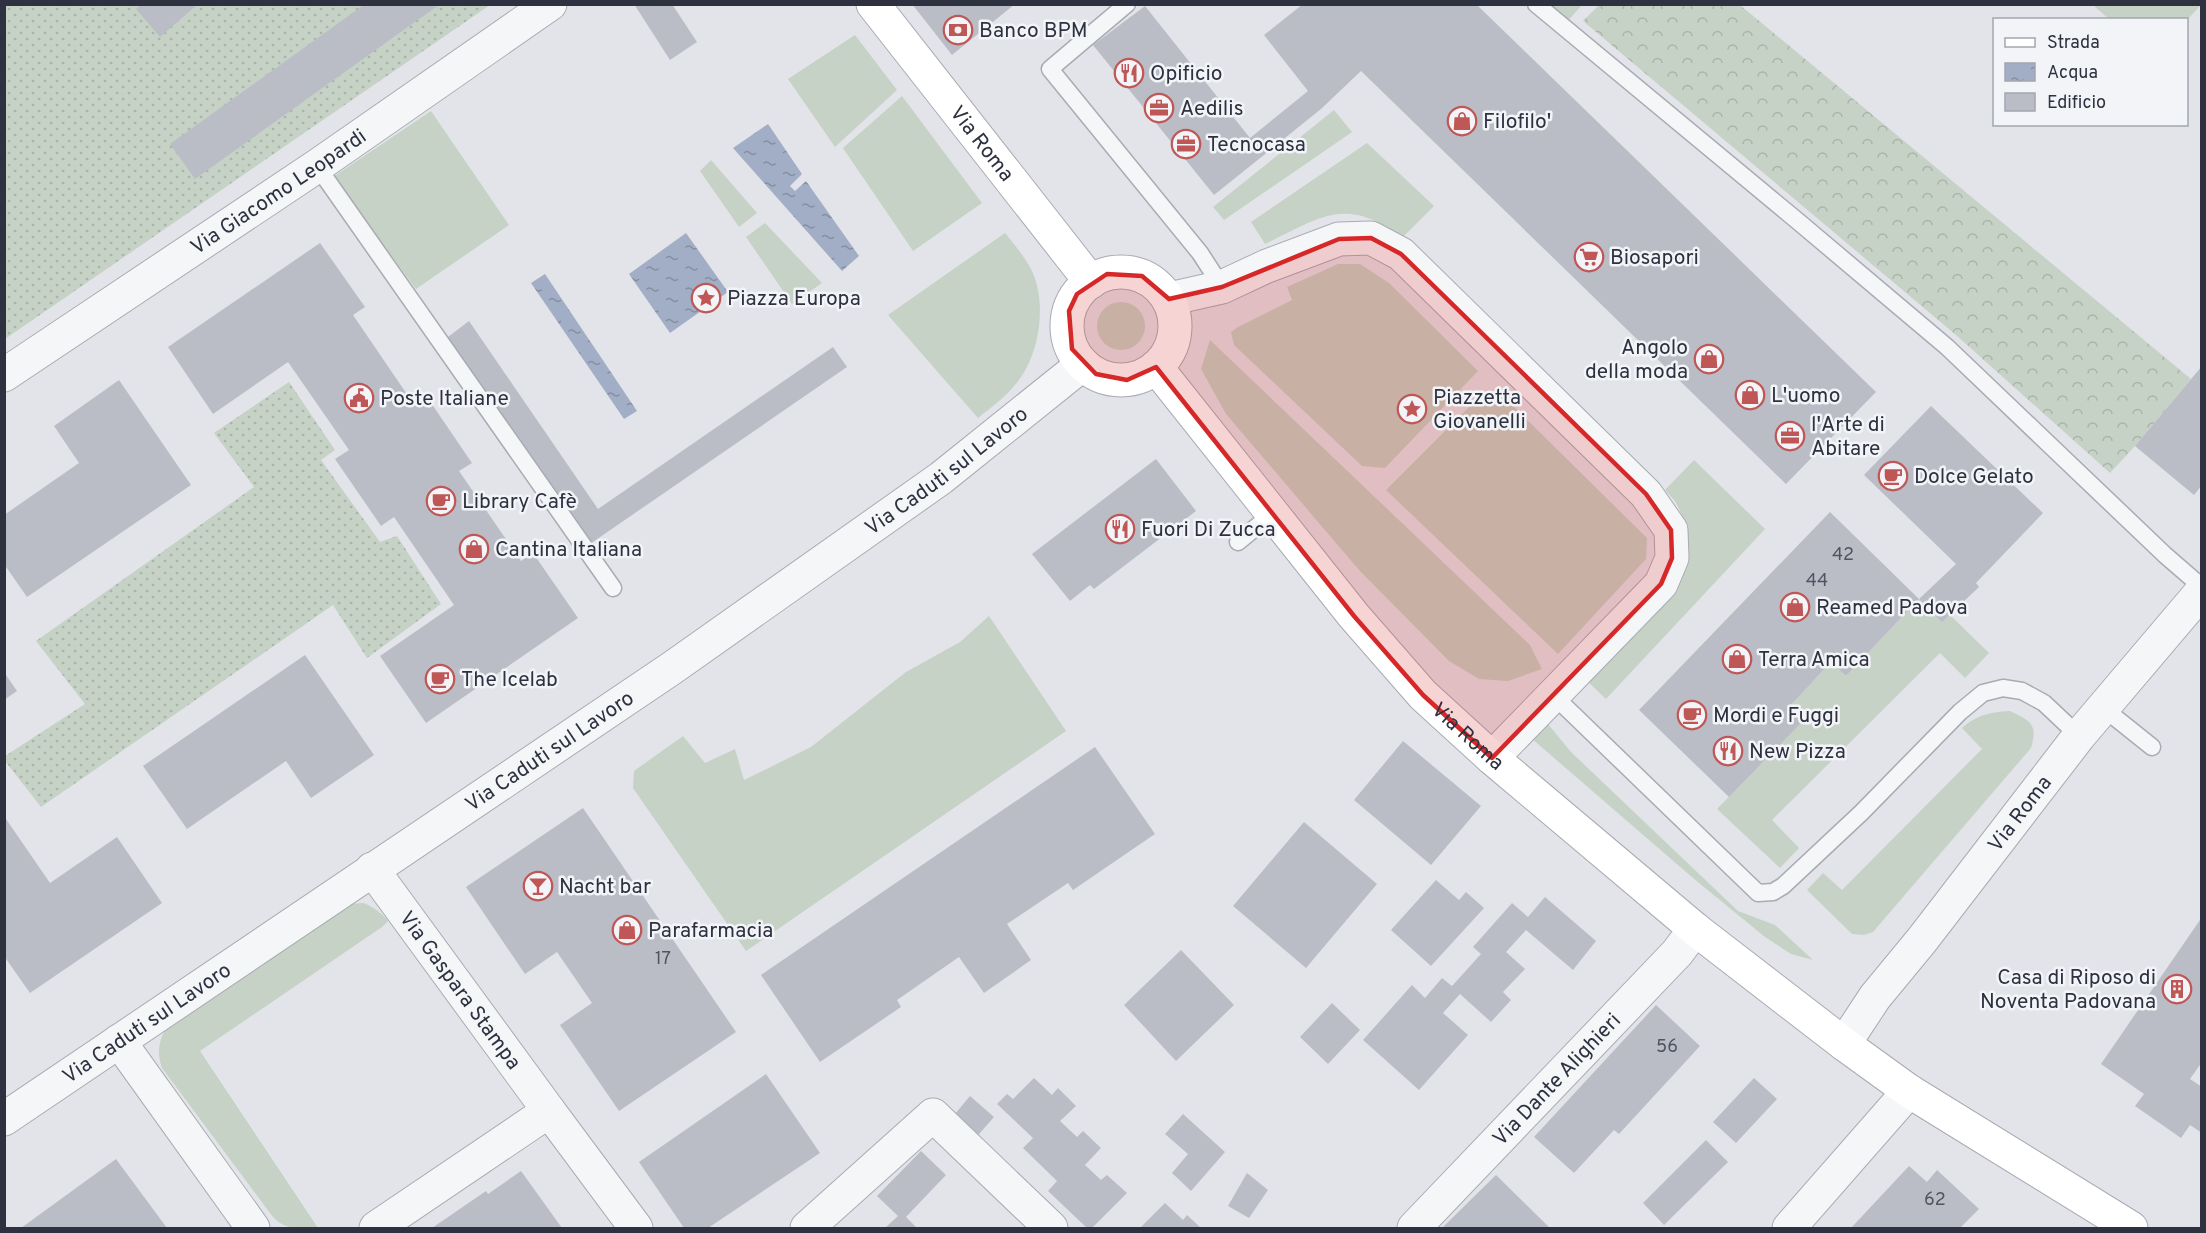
<svg xmlns="http://www.w3.org/2000/svg" width="2206" height="1233" font-family="Overpass,sans-serif">
<style>
.grass{fill:#c6d2c5}
.forest{fill:url(#forest-crowns)}
.garden{fill:url(#garden-dots)}
.water{fill:url(#water-ripples)}
.building{fill:#bbbdc6}
.lines{fill:none;stroke-linecap:round;stroke-linejoin:round}
.lane-casing{stroke:#a9abb3;stroke-width:19}
.street-casing{stroke:#a9abb3;stroke-width:35}
.secondary-casing{stroke:#a9abb3;stroke-width:35}
.lane{stroke:#f5f6f8;stroke-width:16}
.street{stroke:#f5f6f8;stroke-width:33}
.secondary{stroke:#fff;stroke-width:33}
.marked{fill:#d62828;fill-opacity:0.2;stroke:#d62828;stroke-width:4.5;stroke-linejoin:round}
.labels{text-anchor:middle;stroke-width:5;stroke-linejoin:round;paint-order:stroke}
.number-label{font-size:18px;fill:#505462}
.poi-label{font-size:21px;fill:#2d3140;stroke:#f2f4f7;text-anchor:start}
.street-label{font-size:21px;fill:#2d3140;stroke:#f2f4f7}
</style>
<defs>
<pattern id="forest-crowns" width="20" height="18" patternUnits="userSpaceOnUse" patternTransform="scale(1.5)"><rect width="20" height="18" fill="#c6d2c5"/><path d="M2 6a3 3 0 1 1 6 0M12 15a3 3 0 1 1 6 0" fill="none" stroke="#aab5aa"/></pattern>
<pattern id="garden-dots" width="8" height="8" patternUnits="userSpaceOnUse" patternTransform="scale(1.5)"><rect width="8" height="8" fill="#c6d2c5"/><path d="M2 2h.1M6 6h.1" fill="none" stroke="#aab5aa" stroke-width="1.8" stroke-linecap="round"/></pattern>
<pattern id="water-ripples" width="26" height="14" patternUnits="userSpaceOnUse" patternTransform="scale(1.5)"><rect width="26" height="14" fill="#a2aec5"/><path d="M2 4q2-2 4 0t4 0M15 11q2-2 4 0t4 0" fill="none" stroke="#848ea1"/></pattern>
</defs>
<rect width="100%" height="100%" fill="#e3e4e9"/>
<path class="grass" d="M1543,5H1582L1566,23Z
M2093,5H2201L2187,20L2109,19Z
M855,35L897,90L835,147L788,79Z
M902,96L982,203L913,251L843,148Z
M1334,110L1352,132L1224,220L1213,207Z
M431,111L509,225L416,289L333,177Z
M1367,143L1434,206L1402,238C1346,195 1321,217 1265,244L1251,222Z
M711,160L757,213L739,227L700,171Z
M765,223L822,283L792,304L746,237Z
M1005,233C1014,244 1023,255 1030,267C1047,298 1041,348 1021,377C1010,394 993,406 978,418L888,315Z
M1338,264H1360L1389,283L1478,371L1385,468L1362,466L1234,345L1231,332L1238,327L1292,300L1287,287Z
M1097 326a24 24 0 1 1 48 0a24 24 0 1 1-48 0Z
M1210,340L1530,645L1542,669L1508,681L1479,679L1449,661L1359,570L1226,414L1201,369Z
M1496,389L1647,538L1646,559L1558,654L1386,490L1472,404L1485,401Z
M1694,460L1765,529L1606,699L1586,680L1684,569L1689,544L1683,517L1675,501L1665,490Z
M1919,599L1942,621L1950,615L1989,653L1965,678L1940,653L1772,820L1799,848L1780,868L1717,809L1803,721L1789,707L1831,662L1846,676Z
M989,616L1066,731L746,951L633,788L634,771L683,736L705,763L735,749L744,780L811,747L906,672L960,642Z
M2010,711C2031,721 2038,724 2031,748L1873,932L1864,935L1852,934L1807,890L1823,873L1842,890L1982,749L1962,728C1977,715 1990,712 2010,711Z
M1539,723L1548,724L1571,752L1738,911L1775,925L1813,960L1791,954L1765,937L1693,878L1531,738Z
M364,903C374,908 381,912 388,921L382,927L200,1051L318,1228C300,1228 286,1231 273,1217L162,1068C157,1053 158,1044 165,1030L349,904Z"/>
<path class="forest" d="M1599,5H1740L2191,379L2135,446L2110,473L1956,335L1583,21Z"/>
<path class="garden" d="M5,5H490L5,339Z
M289,382L335,450L321,460L380,542L397,536L441,604L367,658L333,605L41,807L5,761V756L85,704L36,641L254,487L214,433Z"/>
<path class="water" d="M768,124L802,174L790,186L795,191L806,181L859,256L842,271L733,148Z
M686,233L728,292L670,333L629,274Z
M545,274L637,411L624,419L531,283Z"/>
<path class="building" d="M141,4H198L160,37L136,9Z
M365,4H440L195,179L170,144Z
M634,4H672L697,42L670,60Z
M912,4H1015L952,55Z
M1303,4H1476L1876,392L1786,484L1361,71L1321,109L1214,195L1093,45L1145,6L1250,138L1308,91L1264,35Z
M320,243L365,307L353,315L415,406L427,397L472,463L459,471L521,561L533,553L578,618L426,723L380,656L454,605L394,517L381,526L335,459L349,450L288,362L213,414L168,347Z
M469,321L598,509L833,347L847,367L590,544L448,337Z
M2202,366V485L2194,495L2135,446Z
M119,380L191,485L27,597L4,564V515L79,463L54,426Z
M1931,406L2043,513L1976,583L1979,587L1942,622L1919,599L1846,676L1831,662L1789,707L1803,721L1729,797L1639,710L1830,512L1919,599L1956,564L1864,475Z
M1156,459L1196,511L1094,589L1090,585L1070,601L1032,554Z
M305,655L374,755L311,798L286,761L187,829L143,766Z
M4,672L17,691L4,700Z
M1403,741L1481,806L1431,865L1354,800Z
M1095,747L1155,834L1073,890L1068,883L1007,924L1031,960L984,993L959,957L897,1000L901,1007L820,1062L761,975Z
M583,808L736,1032L619,1111L560,1025L592,1003L557,952L525,974L466,887Z
M4,816L50,883L117,837L162,903L30,993L4,956Z
M1304,822L1377,884L1306,968L1233,906Z
M1436,880L1459,900L1466,892L1484,908L1431,966L1391,930Z
M1545,897L1596,941L1573,970L1526,930L1506,952L1525,969L1503,992L1511,1000L1491,1022L1460,994L1443,1013L1468,1035L1419,1090L1363,1040L1412,985L1425,998L1442,978L1452,986L1481,954L1473,947L1512,903L1528,917Z
M2202,917V1062L2190,1079L2202,1087V1133L2190,1125L2181,1138L2135,1106L2144,1094L2101,1064Z
M1181,950L1234,1005L1176,1061L1124,1005Z
M1332,1003L1360,1030L1328,1064L1300,1037Z
M1656,1005L1700,1046L1619,1134L1614,1130L1574,1173L1534,1137Z
M766,1074L820,1153L708,1228H684L639,1162Z
M1034,1078L1052,1095L1058,1088L1076,1106L1060,1121L1077,1137L1083,1131L1101,1148L1085,1165L1101,1180L1107,1175L1127,1193L1092,1228H1087L1048,1191L1057,1181L1023,1148L1033,1138L997,1104L1007,1094L1013,1099Z
M1754,1078L1777,1099L1736,1143L1713,1122Z
M970,1096L994,1117L973,1141L950,1120Z
M1183,1114L1225,1152L1191,1191L1172,1173L1188,1154L1165,1134Z
M1706,1140L1728,1162L1664,1225L1643,1203Z
M921,1151L946,1175L906,1217L917,1228H885L898,1216L877,1196Z
M116,1159L167,1228H21Z
M1909,1166L1927,1182L1937,1170L1979,1209L1960,1228H1851Z
M521,1171L562,1228H432L486,1191L488,1194Z
M1247,1173L1268,1190L1249,1218L1228,1206Z
M1496,1175L1550,1228H1442Z
M1165,1203L1183,1220L1187,1215L1201,1228H1140Z"/>
<g class="lines">
<g class="lane-casing">
<path id="lane" d="M1127,4L1050,69L1200,253L1222,287
M1536,4L1800,223L1947,347L2165,555L2202,587
M317,166L613,588
M1238,542L1272,514
M1553,695L1758,893L1773,892L1783,886L1861,813L1960,712L1983,693L2003,688L2022,691L2044,703L2079,736
M2102,707L2152,747"/>
</g>
<g class="street-casing">
<g id="street">
<path d="M1169,299L1222,287L1267,266L1339,239L1371,238L1401,254L1646,494L1671,530L1672,558L1661,584L1492,758"/>
<path id="s1" d="M4,375L317,166L550,4"/>
<path id="s2" d="M372,869L549,1111L376,1228"/>
<path d="M119,1041L253,1228"/>
<path id="s3" d="M1844,1044L1875,997L1922,940L2079,736L2202,591"/>
<path d="M549,1111L636,1228"/>
<path id="s4" d="M4,1119L672,668L941,478L1083,364"/>
<path d="M807,1228L933,1115L1051,1228"/>
<path id="s5" d="M1414,1228L1677,953L1695,929"/>
<path d="M1789,1228L1909,1091"/>
</g>
</g>
<g class="secondary-casing">
<g id="secondary">
<path id="s6" d="M873,4L1091,282"/>
<circle cx="1121" cy="326" r="54"/>
<path id="s7" d="M1156,367L1354,616L1423,695L1492,758L1695,929L1844,1044L1909,1091L2131,1228"/>
</g>
</g>
<use href="#lane" class="lane"/>
<use href="#street" class="street"/>
<use href="#secondary" class="secondary"/>
</g>
<path class="marked" d="M1371,238L1401,254L1646,494L1671,530L1672,558L1661,584L1492,758L1423,695L1354,616L1156,367L1127,380L1096,374L1072,349L1069,311L1077,294L1107,274L1142,276L1169,299L1222,287L1339,239Z"/>
<defs>
<g id="bank-ring" transform="scale(1.5)"><circle r="9.5" fill="#f2f4f7" stroke="#bf5757" stroke-width="1.5"/><path d="M-6-4H6V4H-6ZM0-2.3a2.3 2.3 0 1 0 0 4.6a2.3 2.3 0 1 0 0-4.6Z" fill="#bf5757"/></g>
<g id="restaurant-ring" transform="scale(1.5)"><circle r="9.5" fill="#f2f4f7" stroke="#bf5757" stroke-width="1.5"/><path d="M-5-6h1v4h1v-4h1v4h1v-4h1v5L-1.5 .5V6h-2V.5L-5-1ZM5-6V6H3V1.5H1.5Q1.5-4 5-6Z" fill="#bf5757"/></g>
<g id="office-ring" transform="scale(1.5)"><circle r="9.5" fill="#f2f4f7" stroke="#bf5757" stroke-width="1.5"/><path d="M-6-3h4V-5.5h4V-3h4V5H-6ZM-1-4.5V-3h2v-1.5ZM-6 0V1H6V0Z" fill="#bf5757"/></g>
<g id="shop-ring" transform="scale(1.5)"><circle r="9.5" fill="#f2f4f7" stroke="#bf5757" stroke-width="1.5"/><path d="M-5-2.5h2.3a2.7 3.5 0 0 1 5.4 0H5L5.5 6h-11ZM-1.5-2.5h3a1.5 2.3 0 0 0-3 0Z" fill="#bf5757"/></g>
<g id="supermarket-ring" transform="scale(1.5)"><circle r="9.5" fill="#f2f4f7" stroke="#bf5757" stroke-width="1.5"/><path d="M-6-5.5h2.5l.6 2H6L4.5 2H-2.5L-4.4-4H-6ZM-1.5 3.2a1.3 1.3 0 1 0 .1 0ZM3 3.2a1.3 1.3 0 1 0 .1 0Z" fill="#bf5757"/></g>
<g id="sight-ring" transform="scale(1.5)"><circle r="9.5" fill="#f2f4f7" stroke="#bf5757" stroke-width="1.5"/><path d="M0-6L1.8-2.2L6-1.7L2.9 1.2L3.7 5.4L0 3.3L-3.7 5.4L-2.9 1.2L-6-1.7L-1.8-2.2Z" fill="#bf5757"/></g>
<g id="civic-ring" transform="scale(1.5)"><circle r="9.5" fill="#f2f4f7" stroke="#bf5757" stroke-width="1.5"/><path d="M-.6-6.5H3V-4.5H.6V-3L4-1V1h2V6H-6V1h2V-1L-.6-3ZM-1.2 2.5V6h2.4V2.5Z" fill="#bf5757"/></g>
<g id="cafe-ring" transform="scale(1.5)"><circle r="9.5" fill="#f2f4f7" stroke="#bf5757" stroke-width="1.5"/><path d="M-5.5-4.5H6V0H3Q3 3.5 0 3.5H-2.5Q-5.5 3.5-5.5 0ZM3-3.2v2h1.7v-2ZM-6 4.5H4V6H-6Z" fill="#bf5757"/></g>
<g id="bar-ring" transform="scale(1.5)"><circle r="9.5" fill="#f2f4f7" stroke="#bf5757" stroke-width="1.5"/><path d="M-6-5H6L.8 .8V4.5H3.5V6h-7V4.5H-.8V.8Z" fill="#bf5757"/></g>
<g id="building-ring" transform="scale(1.5)"><circle r="9.5" fill="#f2f4f7" stroke="#bf5757" stroke-width="1.5"/><path d="M-4-6H4V6H1V3H-1V6H-4ZM-2.5-4.3h1.7v1.8h-1.7ZM.8-4.3h1.7v1.8H.8ZM-2.5-1h1.7V.8h-1.7ZM.8-1h1.7V.8H.8Z" fill="#bf5757"/></g>
</defs>
<g fill-rule="evenodd">
<use href="#bank-ring" x="958" y="30"/>
<use href="#restaurant-ring" x="1129" y="73"/>
<use href="#office-ring" x="1159" y="108"/>
<use href="#shop-ring" x="1462" y="121"/>
<use href="#office-ring" x="1186" y="144"/>
<use href="#supermarket-ring" x="1589" y="257"/>
<use href="#sight-ring" x="706" y="298"/>
<use href="#shop-ring" x="1709" y="359"/>
<use href="#shop-ring" x="1750" y="395"/>
<use href="#civic-ring" x="359" y="398"/>
<use href="#sight-ring" x="1412" y="409"/>
<use href="#office-ring" x="1790" y="436"/>
<use href="#cafe-ring" x="1893" y="476"/>
<use href="#cafe-ring" x="441" y="501"/>
<use href="#restaurant-ring" x="1120" y="529"/>
<use href="#shop-ring" x="474" y="549"/>
<use href="#shop-ring" x="1795" y="607"/>
<use href="#shop-ring" x="1737" y="659"/>
<use href="#cafe-ring" x="440" y="679"/>
<use href="#cafe-ring" x="1692" y="715"/>
<use href="#restaurant-ring" x="1728" y="751"/>
<use href="#bar-ring" x="538" y="886"/>
<use href="#shop-ring" x="627" y="930"/>
<use href="#building-ring" x="2177" y="989"/>
</g>
<g class="labels">
<g class="number-label">
<text x="1843" y="560">42</text>
<text x="1817" y="586">44</text>
<text x="663" y="964">17</text>
<text x="1667" y="1052">56</text>
<text x="1935" y="1205">62</text>
</g>
<g class="poi-label">
<text x="979" y="37">Banco BPM</text>
<text x="1150" y="80">Opificio</text>
<text x="1180" y="115">Aedilis</text>
<text x="1483" y="128">Filofilo'</text>
<text x="1207" y="151">Tecnocasa</text>
<text x="1610" y="264">Biosapori</text>
<text x="727" y="305">Piazza Europa</text>
<text x="1688" y="354" text-anchor="end">Angolo<tspan x="1688" dy="24">della moda</tspan></text>
<text x="1771" y="402">L'uomo</text>
<text x="1433" y="404">Piazzetta<tspan x="1433" dy="24">Giovanelli</tspan></text>
<text x="380" y="405">Poste Italiane</text>
<text x="1811" y="431">l'Arte di<tspan x="1811" dy="24">Abitare</tspan></text>
<text x="1914" y="483">Dolce Gelato</text>
<text x="462" y="508">Library Cafè</text>
<text x="1141" y="536">Fuori Di Zucca</text>
<text x="495" y="556">Cantina Italiana</text>
<text x="1816" y="614">Reamed Padova</text>
<text x="1758" y="666">Terra Amica</text>
<text x="461" y="686">The Icelab</text>
<text x="1713" y="722">Mordi e Fuggi</text>
<text x="1749" y="758">New Pizza</text>
<text x="559" y="893">Nacht bar</text>
<text x="648" y="937">Parafarmacia</text>
<text x="2156" y="984" text-anchor="end">Casa di Riposo di<tspan x="2156" dy="24">Noventa Padovana</tspan></text>
</g>
<g class="street-label">
<text dy="7" stroke="none"><textPath href="#s6" startOffset="177">Via Roma</textPath></text>
<text dy="7" stroke="none"><textPath href="#s1" startOffset="330">Via Giacomo Leopardi</textPath></text>
<text dy="7" stroke="none"><textPath href="#s4" startOffset="1144">Via Caduti sul Lavoro</textPath></text>
<text dy="7" stroke="none"><textPath href="#s7" startOffset="484">Via Roma</textPath></text>
<text dy="7" stroke="none"><textPath href="#s4" startOffset="658">Via Caduti sul Lavoro</textPath></text>
<text dy="7" stroke="none"><textPath href="#s3" startOffset="290">Via Roma</textPath></text>
<text dy="7" stroke="none"><textPath href="#s2" startOffset="150">Via Gaspara Stampa</textPath></text>
<text dy="7" stroke="none"><textPath href="#s4" startOffset="172">Via Caduti sul Lavoro</textPath></text>
<text dy="7" stroke="none"><textPath href="#s5" startOffset="206">Via Dante Alighieri</textPath></text>
</g>
</g>
<rect width="2206" height="1233" fill="none" stroke="#2d3140" stroke-width="12"/>
<rect x="1993" y="18" width="195" height="108" fill="#f2f4f7" stroke="#a3a6ae" stroke-width="1.5"/>
<rect x="2005" y="38" width="30" height="9" fill="#ffffff" stroke="#a3a6ae" stroke-width="1.5"/>
<text x="2047" y="48" font-size="18" fill="#2d3140">Strada</text>
<rect x="2005" y="63" width="30" height="18" fill="url(#water-ripples)" stroke="#a3a6ae" stroke-width="1.5"/>
<text x="2047" y="78" font-size="18" fill="#2d3140">Acqua</text>
<rect x="2005" y="93" width="30" height="18" fill="#bbbdc6" stroke="#a3a6ae" stroke-width="1.5"/>
<text x="2047" y="108" font-size="18" fill="#2d3140">Edificio</text>
</svg>
